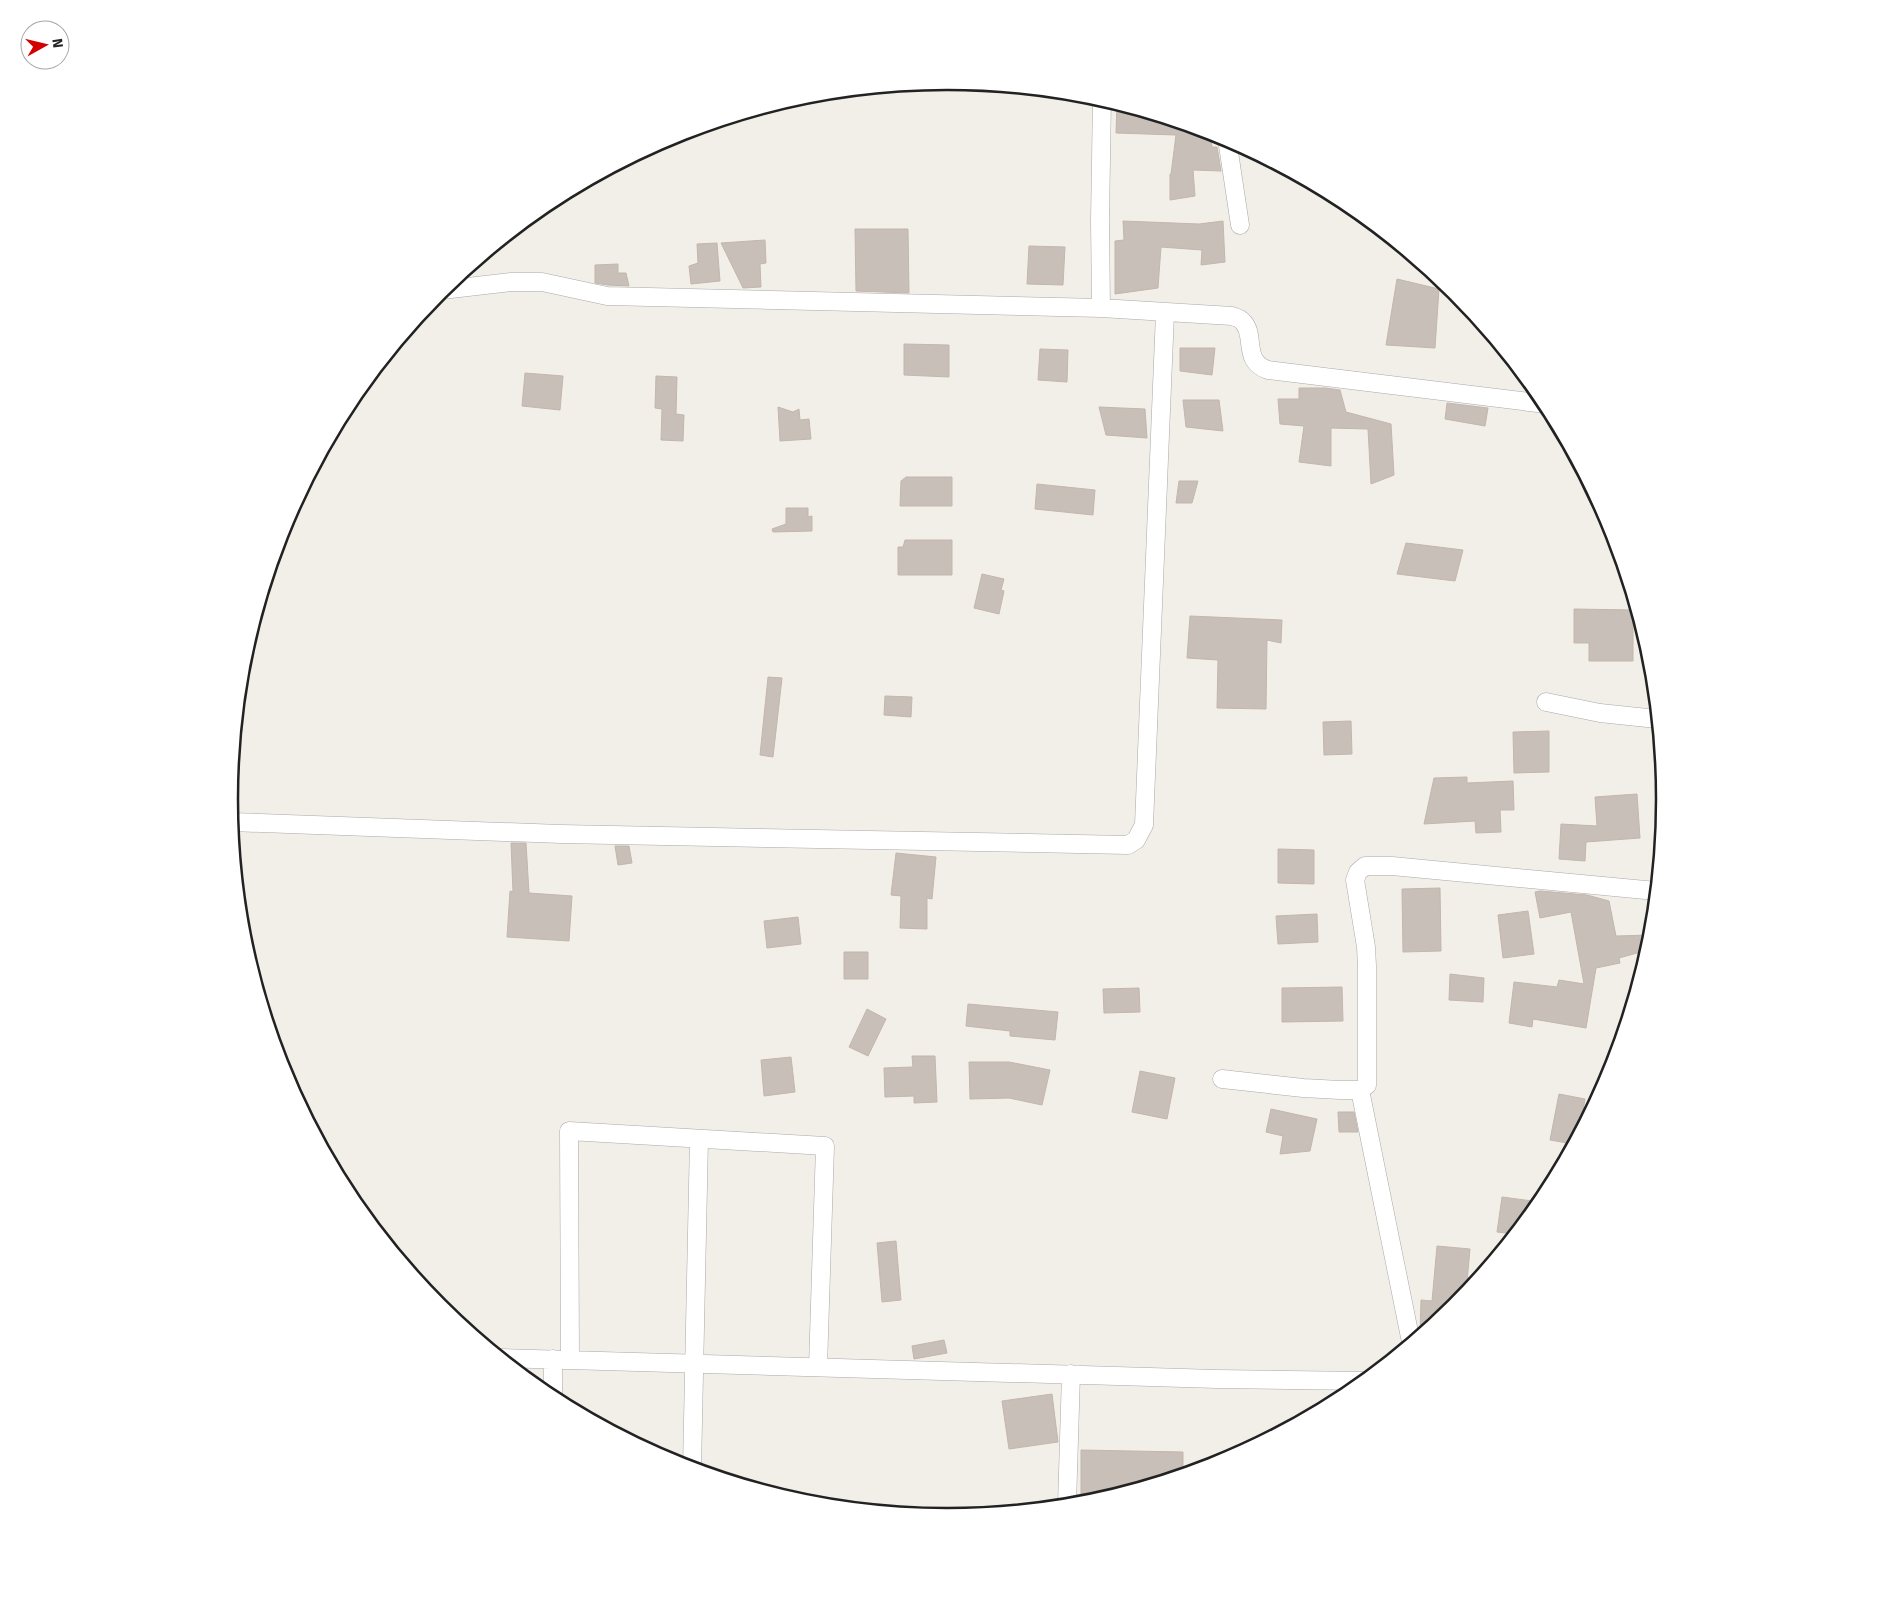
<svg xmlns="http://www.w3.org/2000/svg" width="1894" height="1598" font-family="'Fira Sans',sans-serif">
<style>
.building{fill:#c7bfb8;stroke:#c4b6ab}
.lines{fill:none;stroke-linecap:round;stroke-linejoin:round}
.street-casing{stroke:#a9a9a9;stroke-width:19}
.street{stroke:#fff;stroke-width:18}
.rim{fill:none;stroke:#222;stroke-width:2.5}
</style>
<rect width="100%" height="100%" fill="#f2efe9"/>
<path class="building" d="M1117,104L1210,132L1212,147H1217L1221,171L1193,170L1195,196L1170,200V174H1171L1176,135L1116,133Z
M1123,221L1199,224L1223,221L1225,262L1201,265L1202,250L1161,247L1158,288L1115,294V241L1124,240Z
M855,229H908L909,293L856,291Z
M765,240L766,263L760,264L761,287L743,288L721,243Z
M717,243L720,281L691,284L689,266L698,263L697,244Z
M1029,246L1065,247L1063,285L1027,284Z
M618,264V273H626L629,286L608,285L595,283V265Z
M1397,279L1439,289L1435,348L1386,345Z
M904,344L949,345V377L904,375Z
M1180,348H1215L1212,375L1180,371Z
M1040,349L1068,350L1067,382L1038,380Z
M525,373L563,376L560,410L522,406Z
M656,376L677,377L676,414L684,415L683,441L661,440L662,409L655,408Z
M1299,388H1325L1340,390L1346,412L1391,424L1394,475L1371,484L1368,429L1331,428V466L1299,462L1304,426L1280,424L1278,399H1299Z
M1183,400H1219L1223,431L1186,427Z
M1447,403L1488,408L1485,426L1445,419Z
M778,407L793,412L799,409L800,420L809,419L811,439L780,441Z
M1099,407L1145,409L1147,438L1106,435Z
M906,477H952V506H900L901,481Z
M1179,481H1198L1192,503H1176Z
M1037,484L1095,490L1093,515L1035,509Z
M786,508H808V517L812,516V531L773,532L772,529L786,524Z
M905,540H952V575H898V547H903Z
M1406,543L1463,550L1455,581L1397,574Z
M982,574L1004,579L1001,590L1004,591L999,614L974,608Z
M1574,609L1633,610V661H1589V643H1574Z
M1190,616L1282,620L1281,643L1267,640L1266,709L1217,708L1218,660L1187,658Z
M768,677L782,678L773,757L760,755Z
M885,696L912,697L911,717L884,715Z
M1351,721L1352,754L1324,755L1323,722Z
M1549,731V772L1514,773L1513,732Z
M1467,777V783L1513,781L1514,810H1500L1501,832L1476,833L1475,821L1424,824L1434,778Z
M1637,794L1640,838L1586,842L1585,861L1559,859L1561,824L1597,826L1595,797Z
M511,843H526L529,893L572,896L569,941L507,937L510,891L513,892Z
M615,846H629L632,863L618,865Z
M1278,849L1314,850V884L1278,883Z
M896,853L936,857L932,899L927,898V929L900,928L901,896L891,895Z
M1440,888L1441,951L1403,952L1402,889Z
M1540,891L1587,895L1609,901L1616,936L1651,935L1648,950L1619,958L1620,963L1596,968L1586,1028L1533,1019L1532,1027L1509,1023L1514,982L1557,987L1559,980L1584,984L1571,912L1540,918L1535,892Z
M1528,911L1534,954L1503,958L1498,915Z
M1317,914L1318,942L1278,944L1276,916Z
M798,917L801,944L767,948L764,921Z
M844,952H868V979H844Z
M1450,974L1484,978L1483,1002L1449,1000Z
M1342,987L1343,1021L1282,1022V988Z
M1139,988L1140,1012L1104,1013L1103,989Z
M968,1004L1058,1012L1055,1040L1010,1036V1031L966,1026Z
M867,1009L886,1019L868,1056L849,1047Z
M912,1056H935L937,1102L914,1103V1096L885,1097L884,1068L913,1067Z
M791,1057L795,1092L764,1096L761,1060Z
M969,1062H1009L1050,1070L1042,1105L1009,1098L970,1099Z
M1140,1071L1175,1078L1167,1119L1132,1112Z
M1559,1094L1585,1099L1579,1132L1573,1144L1550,1140Z
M1271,1109L1317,1119L1310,1151L1280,1154L1283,1136L1266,1132Z
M1338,1112H1354L1358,1132H1339Z
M1502,1197L1540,1202L1514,1234L1497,1232Z
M896,1241L901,1300L882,1302L877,1243Z
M1437,1246L1470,1249L1466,1293L1454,1307L1420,1335L1421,1300L1432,1301Z
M944,1340L947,1353L914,1359L912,1346Z
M1052,1394L1058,1442L1009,1449L1002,1401Z
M1081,1450L1183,1452V1474L1081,1504Z"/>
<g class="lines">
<g class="street-casing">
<path id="street" d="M1227,139L1240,225
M442,290L511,282H542L607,296L1101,308L1232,316C1235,317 1240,318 1242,321C1257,334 1241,361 1268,370L1546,404
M1101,308L1100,220L1102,99
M1546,702L1600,713L1657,719
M232,822L561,834L1128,845L1136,840L1144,825L1165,313
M1222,1079L1303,1088L1340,1090H1360L1367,1085V966L1366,947L1355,880L1358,872L1365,866H1392L1656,891
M1360,1090L1411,1342
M502,1358L1217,1379L1364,1381
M570,1360L569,1131L825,1146L818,1367
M553,1398V1359
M692,1468L699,1139
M1067,1505L1071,1374"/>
</g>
<use href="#street" class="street"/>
</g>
<path d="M0 0H1894V1598H0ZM238 799a709 709 0 1 1 1418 0a709 709 0 1 1-1418 0Z" fill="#fff" fill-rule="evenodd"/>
<path class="rim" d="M238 799a709 709 0 1 1 1418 0a709 709 0 1 1-1418 0Z"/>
<g transform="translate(45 45) rotate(82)"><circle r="24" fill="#ffffff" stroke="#a7a7a7"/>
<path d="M0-4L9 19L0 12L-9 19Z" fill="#d40000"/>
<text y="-8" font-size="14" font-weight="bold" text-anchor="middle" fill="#222222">N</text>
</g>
</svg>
